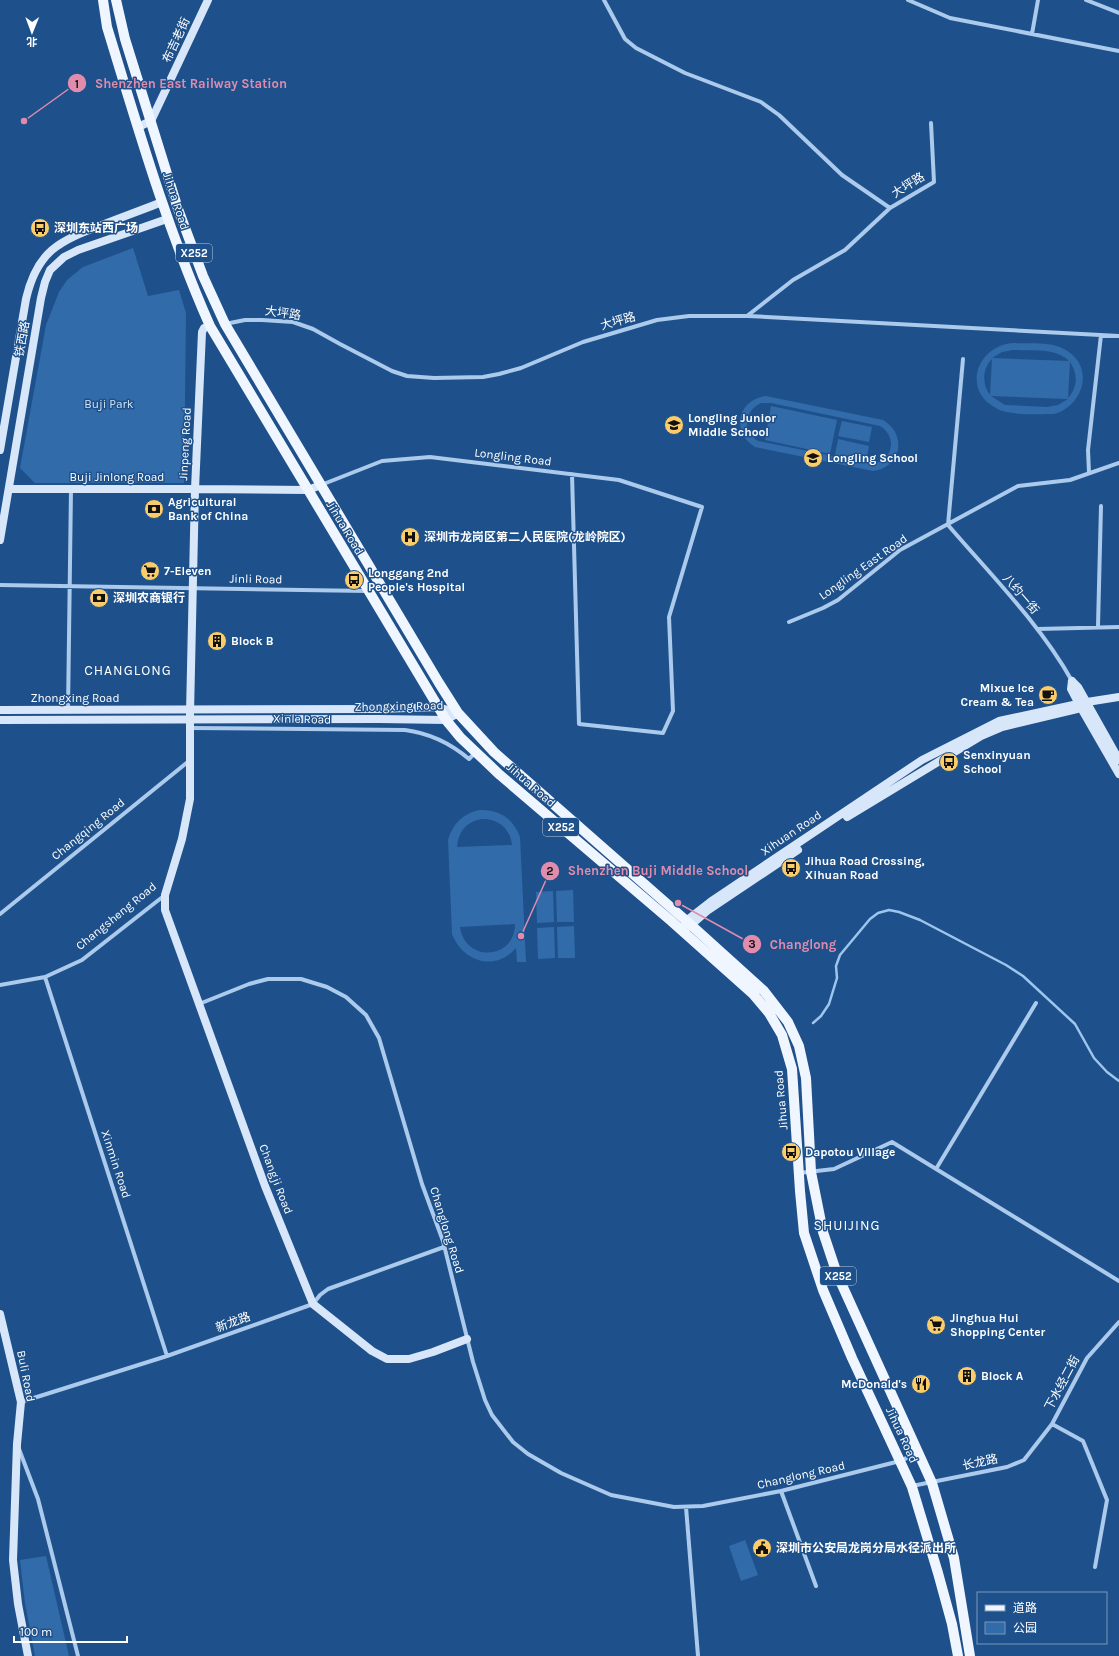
<svg xmlns="http://www.w3.org/2000/svg" width="1119" height="1656" font-family="Karla,'Noto Sans SC',sans-serif">
<style>
.green{fill:#326ba9;fill-rule:evenodd}
.lines{fill:none;stroke-linecap:round;stroke-linejoin:round}
.stream{stroke:#9ec5ee;stroke-width:2.5}
.street{stroke:#abcaec;stroke-width:4}
.secondary{stroke:#d7e6f9;stroke-width:8}
.primary{stroke:#f0f6ff;stroke-width:10}
.secondary-bridge{stroke:#d7e6f9;stroke-width:8}
.labels{text-anchor:middle;stroke-width:3;stroke-linejoin:round;paint-order:stroke}
.shield{fill:#1e518b;stroke:#bccbdc;stroke-width:1}
.shield-label{font-size:11px;font-weight:bold;fill:#fff}
.street-label{font-size:12px;fill:#fff;stroke:#1e518b}
.poi-label{font-size:12px;font-weight:bold;fill:#fff;stroke:#1e518b;text-anchor:start}
.park-label{font-size:12px;fill:#d0e4f9;stroke:#1e518b}
.quarter-label{font-size:14px;letter-spacing:1px;fill:#fff;stroke:#1e518b}
.leader{fill:none;stroke:#e08cad;stroke-width:1.5}
.callout-dot{fill:#e08cad;stroke:#1e518b;stroke-width:1.5}
.mark-label{font-size:12px;text-anchor:middle;font-weight:bold;fill:#111}
.callout-label{font-size:13px;text-anchor:middle;font-weight:bold;fill:#e08cad;stroke:#1e518b;stroke-width:3;stroke-linejoin:round;paint-order:stroke}
</style>
<rect width="100%" height="100%" fill="#1e518b"/>
<path class="green" d="M133,248L148,296L179,290L186,313L184,483H35L20,468L46,325L59,292L67,280L83,267Z
M1013,343C1029,344 1050,341 1064,349C1095,365 1085,405 1054,414C1039,414 1009,416 996,408C962,391 976,346 1013,343ZM1013,350C1031,351 1056,347 1069,361L992,358L1002,352ZM992,359L990,395C982,384 982,369 992,359ZM1070,362C1078,374 1078,387 1068,398ZM991,396L1068,399L1058,405L1047,407L1005,405Z
M766,396L883,420C908,435 901,467 873,471L755,447C731,432 737,400 766,396ZM761,403H771L880,426C898,437 893,461 872,464L758,441C742,431 744,411 761,403Z
M771,406L837,420L830,454L765,440Z
M842,421L872,427L869,442L838,436Z
M838,439L869,446L866,461L835,455Z
M479,810C499,809 513,818 520,837L526,962H517L516,948C495,972 463,962 452,934L448,840C453,823 463,814 479,810ZM481,819C498,818 510,828 512,845L457,847C458,832 466,822 481,819ZM515,924C515,960 465,963 460,927Z
M573,890L574,922H557L556,891Z
M553,891L554,922L537,923L536,892Z
M574,926L575,958H558L557,927Z
M554,927L555,958L538,959L537,928Z
M745,1540L758,1575L741,1581L729,1546Z
M46,1556L69,1656H35L25,1603L20,1560Z"/>
<g class="lines">
<path class="stream" d="M813,1023L821,1016L829,1004L837,978L836,966L840,955L870,919L878,913L889,910L899,912L920,920L1006,965L1023,976L1075,1024L1094,1058L1107,1072L1119,1081"/>
<path class="street" d="M604,0L625,39L636,48L685,73L761,102L779,115L842,175L890,208
M908,0L950,18L1119,51
M1086,0L1119,13
M1032,34L1038,0
M748,316L1119,336
M225,324L245,320H262L293,322L313,329L340,344L392,371L407,376L434,378L483,377L499,374L521,368L583,342L657,320L689,316H747L793,280L845,250L890,208L934,182L931,123
M1089,473L1088,450L1101,335
M321,485L382,461L430,457L619,480L702,507L669,617L673,711L663,733L579,724L572,474
M948,525C991,575 1040,624 1072,681
M948,525L963,359
M0,585L367,591
M789,622L823,608L838,600L900,550L1018,486L1070,480L1119,463
M1098,626L1101,506
M1038,629L1119,627
M68,711L71,489
M190,728L405,730C429,733 450,743 469,759L476,752
M0,914L189,761
M45,977L167,1356
M0,985L45,977L82,960L165,895
M199,1004L249,984L268,979H301L327,987L346,997L366,1015L379,1038L422,1184L443,1241L473,1362L485,1400L492,1415L513,1442L528,1454L561,1473L611,1495L674,1507L703,1506L781,1491L896,1462L918,1454
M936,1169L1036,1003
M799,1173L834,1169L892,1142L1119,1281
M21,1402L167,1356L313,1304L320,1295L328,1289L444,1247
M1052,1424L1083,1441L1107,1500L1095,1567
M19,1449L38,1499L78,1656
M912,1486L1007,1467L1024,1460L1052,1424L1087,1358L1119,1322
M781,1491L816,1586
M686,1507L698,1656"/>
<path class="secondary" d="M138,127L151,121L208,0
M210,326L204,328L202,332L195,489L190,713V799L182,839L165,895V910L265,1186L313,1304L372,1351L387,1359H409L433,1352L467,1339
M0,450L26,299C37,251 59,241 102,225C122,217 142,210 162,202
M9,489H195L308,490L321,485
M0,540L41,298L45,282L50,270L64,257L78,250L167,219
M1072,681L1071,689L1081,708L1119,774
M1072,681L1078,687L1119,760
M378,709L438,707L458,713
M379,719L446,720L458,713
M847,817L981,736L1002,727L1077,709
M684,926L686,921L713,900L922,760L999,721L1087,702L1119,697
M686,928L691,925L707,911L798,850
M0,1314L21,1402L17,1444L13,1560L18,1604L28,1656"/>
<path class="primary" d="M103,0L107,27C138,128 167,229 210,326L446,720L460,737L500,775L670,920L753,994L769,1013L782,1035L792,1069L800,1191L804,1233L823,1290L852,1358L912,1487L938,1573L952,1624L958,1656
M116,0L125,39L178,209L203,276L225,324L439,683L458,713L494,752L691,925L764,991L788,1022L799,1046L806,1078L811,1172L823,1232L837,1274L932,1483L954,1558L970,1656"/>
<path class="secondary-bridge" d="M0,710L378,709
M0,720L379,719"/>
</g>
<defs>
<g id="bus-disc" transform="scale(1)"><circle r="9.5" fill="#fbcd6a" stroke="#1e518b"/><path d="M-5-6H5V4H4V6H2V4H-2V6H-4V4H-5ZM-3.5-4V0h7V-4ZM-3.5 1.2v1.5H-2V1.2ZM2 1.2v1.5H3.5V1.2Z" fill="#111"/></g>
<g id="school-disc" transform="scale(1)"><circle r="9.5" fill="#fbcd6a" stroke="#1e518b"/><path d="M0-5L7-2L0 1L-7-2ZM-4 1L0 2.5L4 1V4Q0 6-4 4Z" fill="#111"/></g>
<g id="bank-disc" transform="scale(1)"><circle r="9.5" fill="#fbcd6a" stroke="#1e518b"/><path d="M-6-4H6V4H-6ZM0-2.3a2.3 2.3 0 1 0 0 4.6a2.3 2.3 0 1 0 0-4.6Z" fill="#111"/></g>
<g id="hospital-disc" transform="scale(1)"><circle r="9.5" fill="#fbcd6a" stroke="#1e518b"/><path d="M-5-5h3v3.5h4V-5h3V5h-3V1.5h-4V5h-3Z" fill="#111"/></g>
<g id="supermarket-disc" transform="scale(1)"><circle r="9.5" fill="#fbcd6a" stroke="#1e518b"/><path d="M-6-5.5h2.5l.6 2H6L4.5 2H-2.5L-4.4-4H-6ZM-1.5 3.2a1.3 1.3 0 1 0 .1 0ZM3 3.2a1.3 1.3 0 1 0 .1 0Z" fill="#111"/></g>
<g id="building-disc" transform="scale(1)"><circle r="9.5" fill="#fbcd6a" stroke="#1e518b"/><path d="M-4-6H4V6H1V3H-1V6H-4ZM-2.5-4.3h1.7v1.8h-1.7ZM.8-4.3h1.7v1.8H.8ZM-2.5-1h1.7V.8h-1.7ZM.8-1h1.7V.8H.8Z" fill="#111"/></g>
<g id="cafe-disc" transform="scale(1)"><circle r="9.5" fill="#fbcd6a" stroke="#1e518b"/><path d="M-5.5-4.5H6V0H3Q3 3.5 0 3.5H-2.5Q-5.5 3.5-5.5 0ZM3-3.2v2h1.7v-2ZM-6 4.5H4V6H-6Z" fill="#111"/></g>
<g id="restaurant-disc" transform="scale(1)"><circle r="9.5" fill="#fbcd6a" stroke="#1e518b"/><path d="M-5-6h1v4h1v-4h1v4h1v-4h1v5L-1.5 .5V6h-2V.5L-5-1ZM5-6V6H3V1.5H1.5Q1.5-4 5-6Z" fill="#111"/></g>
<g id="civic-disc" transform="scale(1)"><circle r="9.5" fill="#fbcd6a" stroke="#1e518b"/><path d="M-.6-6.5H3V-4.5H.6V-3L4-1V1h2V6H-6V1h2V-1L-.6-3ZM-1.2 2.5V6h2.4V2.5Z" fill="#111"/></g>
</defs>
<g fill-rule="evenodd">
<use href="#bus-disc" x="40" y="228"/>
<use href="#school-disc" x="674" y="425"/>
<use href="#school-disc" x="813" y="458"/>
<use href="#bank-disc" x="154" y="509"/>
<use href="#hospital-disc" x="410" y="537"/>
<use href="#supermarket-disc" x="150" y="571"/>
<use href="#bus-disc" x="354" y="580"/>
<use href="#bank-disc" x="99" y="598"/>
<use href="#building-disc" x="217" y="641"/>
<use href="#cafe-disc" x="1048" y="695"/>
<use href="#bus-disc" x="949" y="762"/>
<use href="#bus-disc" x="791" y="868"/>
<use href="#bus-disc" x="791" y="1152"/>
<use href="#supermarket-disc" x="936" y="1325"/>
<use href="#building-disc" x="967" y="1376"/>
<use href="#restaurant-disc" x="921" y="1384"/>
<use href="#civic-disc" x="762" y="1548"/>
</g>
<g class="labels">
<g class="shield">
<rect x="176" y="244" width="36" height="18" rx="3"/>
<rect x="543" y="818" width="36" height="18" rx="3"/>
<rect x="820" y="1267" width="36" height="18" rx="3"/>
</g>
<g class="shield-label">
<text x="194" y="257">X252</text>
<text x="561" y="831">X252</text>
<text x="838" y="1280">X252</text>
</g>
<g class="street-label">
<text transform="translate(176 40) rotate(-65)" y="4">布吉老街</text>
<text transform="translate(908 185) rotate(-32)" y="4">大坪路</text>
<text transform="translate(176 201) rotate(72)" y="4">Jihua Road</text>
<text transform="translate(283 313) rotate(8)" y="4">大坪路</text>
<text transform="translate(618 321) rotate(-16)" y="4">大坪路</text>
<text transform="translate(22 339) rotate(-80)" y="4">铁西路</text>
<text transform="translate(185 444) rotate(-87)" y="4">Jinpeng Road</text>
<text transform="translate(513 457) rotate(7)" y="4">Longling Road</text>
<text x="117" y="481">Buji Jinlong Road</text>
<text transform="translate(345 528) rotate(59)" y="4">Jihua Road</text>
<text transform="translate(863 567) rotate(-35)" y="4">Longling East Road</text>
<text transform="translate(256 579) rotate(1)" y="4">Jinli Road</text>
<text transform="translate(1021 594) rotate(49)" y="4">八约一街</text>
<text x="75" y="702">Zhongxing Road</text>
<text transform="translate(399 706) rotate(-1)" y="4">Zhongxing Road</text>
<text transform="translate(302 719) rotate(1)" y="4">Xinle Road</text>
<text transform="translate(531 785) rotate(41)" y="4">Jihua Road</text>
<text transform="translate(88 829) rotate(-39)" y="4">Changqing Road</text>
<text transform="translate(791 833) rotate(-34)" y="4">Xihuan Road</text>
<text transform="translate(116 916) rotate(-39)" y="4">Changsheng Road</text>
<text transform="translate(781 1100) rotate(-95)" y="4">Jihua Road</text>
<text transform="translate(116 1164) rotate(72)" y="4">Xinmin Road</text>
<text transform="translate(276 1179) rotate(69)" y="4">Changji Road</text>
<text transform="translate(447 1230) rotate(73)" y="4">Changlong Road</text>
<text transform="translate(233 1322) rotate(-20)" y="4">新龙路</text>
<text transform="translate(26 1376) rotate(79)" y="4">Buli Road</text>
<text transform="translate(1062 1383) rotate(-62)" y="4">下水经二街</text>
<text transform="translate(902 1435) rotate(65)" y="4">Jihua Road</text>
<text transform="translate(980 1462) rotate(-12)" y="4">长龙路</text>
<text transform="translate(801 1475) rotate(-13)" y="4">Changlong Road</text>
</g>
<g class="poi-label">
<text x="54" y="232">深圳东站西广场</text>
<text x="688" y="422">Longling Junior<tspan x="688" dy="14">Middle School</tspan></text>
<text x="827" y="462">Longling School</text>
<text x="168" y="506">Agricultural<tspan x="168" dy="14">Bank of China</tspan></text>
<text x="424" y="541">深圳市龙岗区第二人民医院(龙岭院区)</text>
<text x="164" y="575">7-Eleven</text>
<text x="368" y="577">Longgang 2nd<tspan x="368" dy="14">People's Hospital</tspan></text>
<text x="113" y="602">深圳农商银行</text>
<text x="231" y="645">Block B</text>
<text x="1034" y="692" text-anchor="end">Mixue Ice<tspan x="1034" dy="14">Cream &amp; Tea</tspan></text>
<text x="963" y="759">Senxinyuan<tspan x="963" dy="14">School</tspan></text>
<text x="805" y="865">Jihua Road Crossing,<tspan x="805" dy="14">Xihuan Road</tspan></text>
<text x="805" y="1156">Dapotou Village</text>
<text x="950" y="1322">Jinghua Hui<tspan x="950" dy="14">Shopping Center</tspan></text>
<text x="981" y="1380">Block A</text>
<text x="907" y="1388" text-anchor="end">McDonald's</text>
<text x="776" y="1552">深圳市公安局龙岗分局水径派出所</text>
</g>
<g class="park-label">
<text x="109" y="408">Buji Park</text>
</g>
<g class="quarter-label">
<text x="128" y="675">CHANGLONG</text>
<text x="847" y="1230">SHUIJING</text>
</g>
</g>
<path class="leader" d="M24 121L77 83M521 936L550 871M678 903L752 944"/>
<g class="callout-dot">
<circle cx="24" cy="121" r="4"/>
<circle cx="521" cy="936" r="4"/>
<circle cx="678" cy="903" r="4"/>
<circle cx="77" cy="83" r="10"/>
<circle cx="550" cy="871" r="10"/>
<circle cx="752" cy="944" r="10"/>
</g>
<g class="mark-label">
<text x="77" y="88">1</text>
<text x="550" y="875">2</text>
<text x="752" y="948">3</text>
</g>
<g class="callout-label">
<text x="191" y="88">Shenzhen East Railway Station</text>
<text x="658" y="875">Shenzhen Buji Middle School</text>
<text x="803" y="949">Changlong</text>
</g>
<rect x="977" y="1592" width="130" height="52" fill="#1e518b" stroke="#7897b9"/>
<rect x="985" y="1605" width="20" height="6" fill="#f0f6ff" stroke="#7897b9"/>
<text x="1013" y="1612" font-size="12" fill="#ffffff">道路</text>
<rect x="985" y="1622" width="20" height="12" fill="#326ba9" stroke="#7897b9"/>
<text x="1013" y="1632" font-size="12" fill="#ffffff">公园</text>
<g transform="translate(32 32) rotate(181)" stroke="#1e518b" stroke-width="3" paint-order="stroke">
<path d="M0-3L7 15L0 10L-7 15Z" fill="#ffffff"/>
<text y="-6" font-size="11" font-weight="bold" text-anchor="middle" fill="#ffffff">北</text>
</g>
<path d="M14 1636v6h113v-6" fill="none" stroke="#ffffff" stroke-width="2"/>
<text x="20" y="1636" font-size="12" fill="#ffffff" stroke="#1e518b" stroke-width="3" paint-order="stroke">100 m</text>
</svg>
